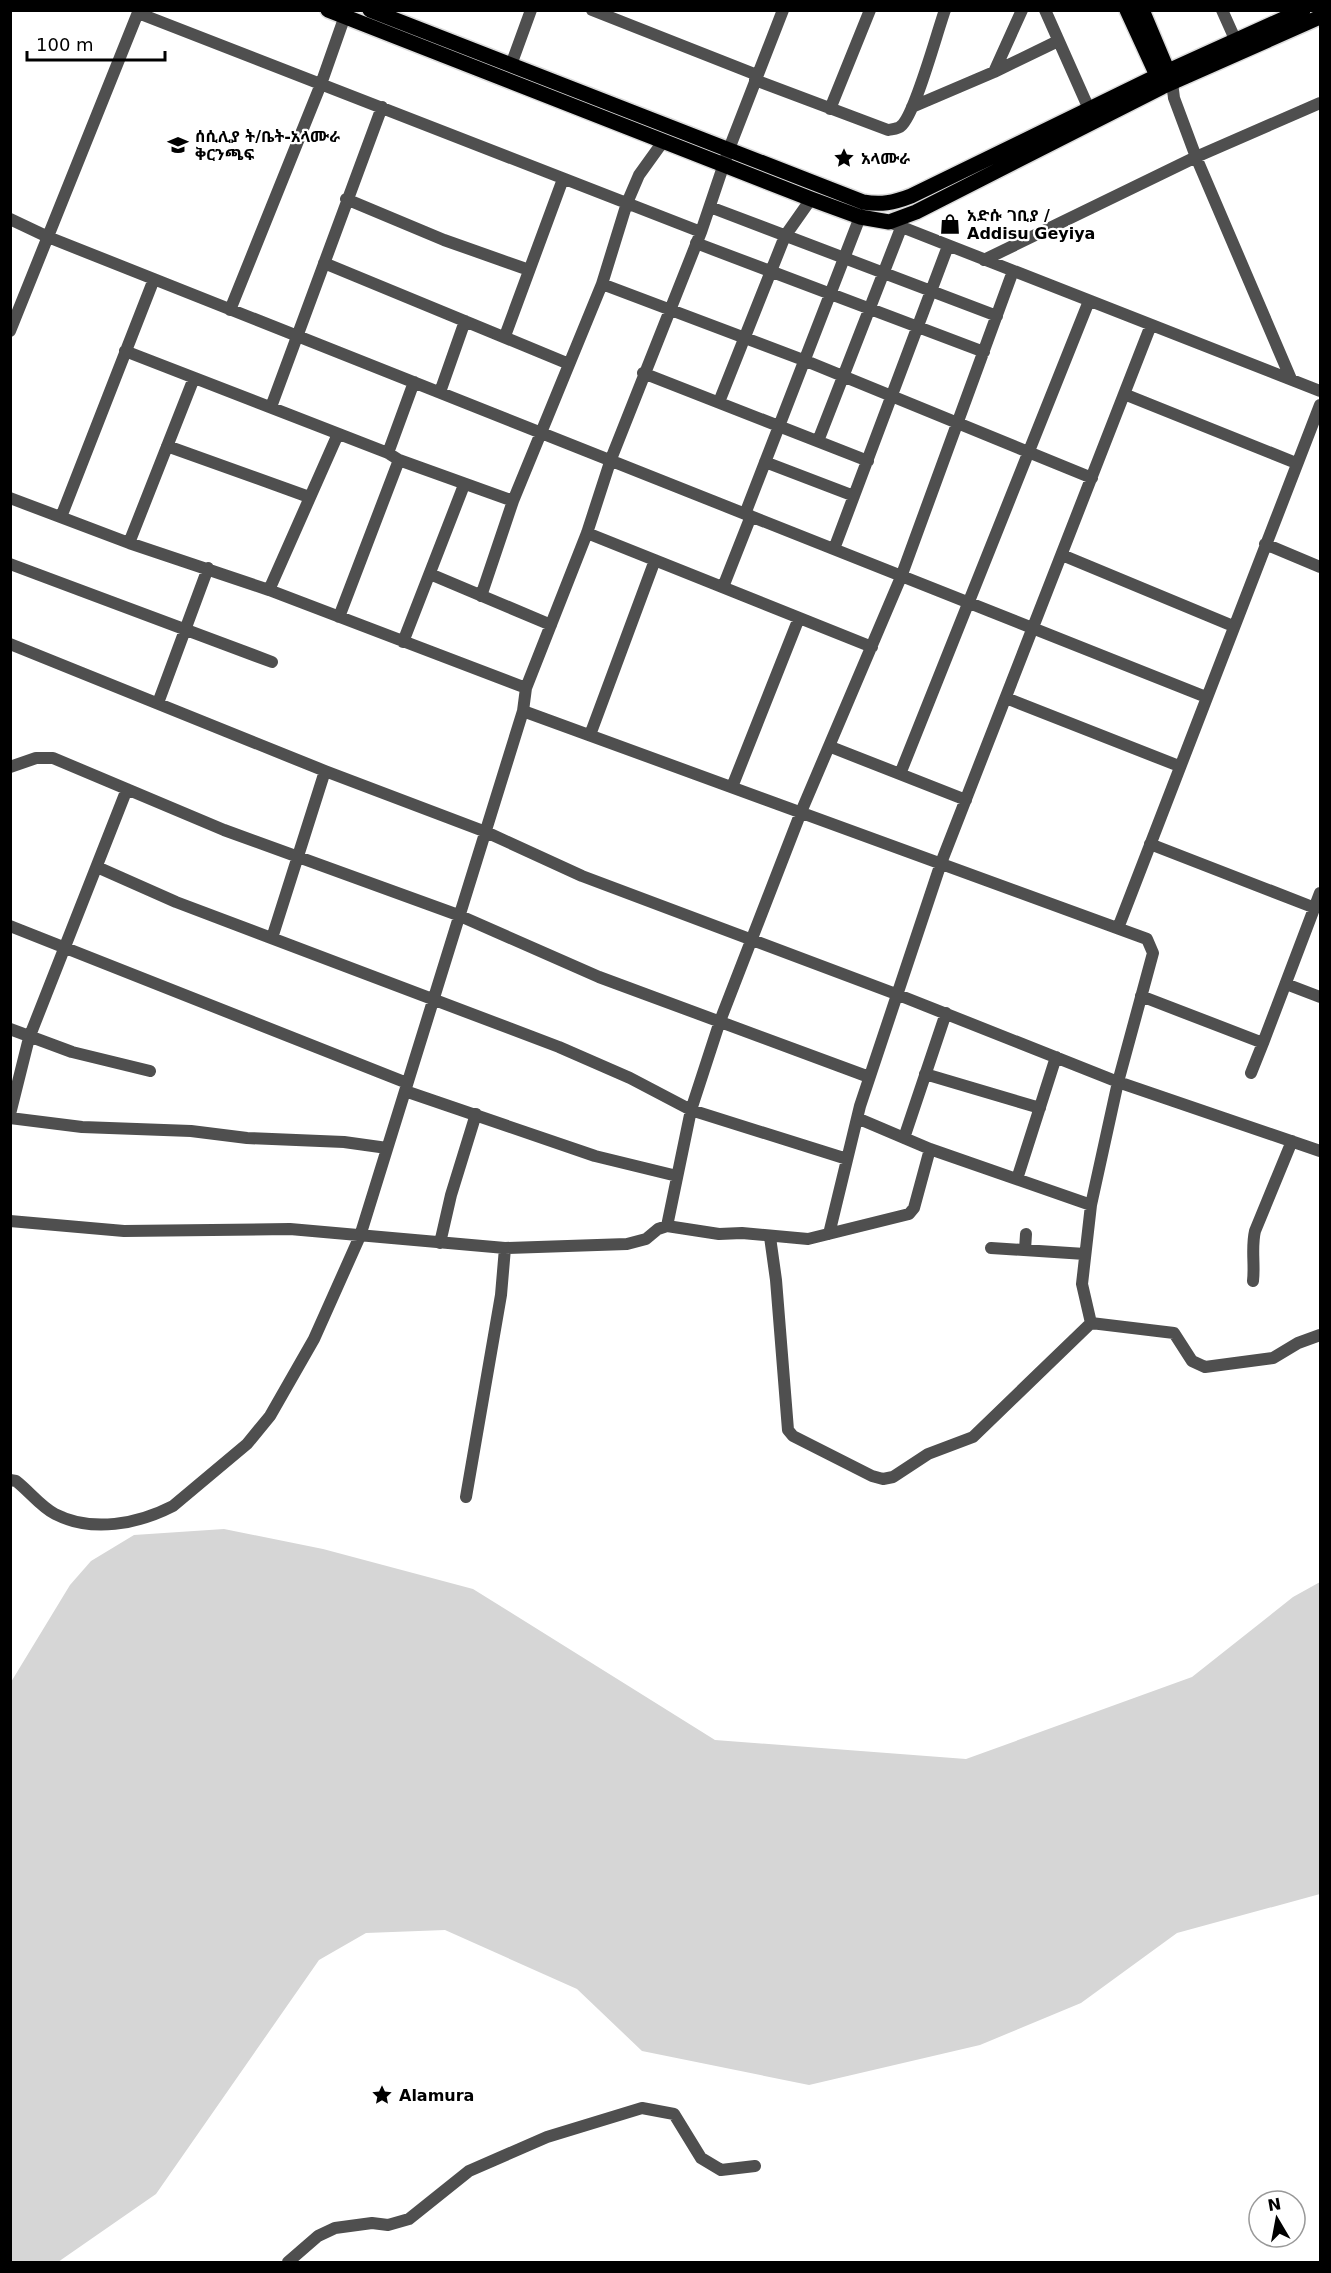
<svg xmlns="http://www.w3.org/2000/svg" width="1331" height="2273" font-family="'DejaVu Sans','Noto Sans Ethiopic',sans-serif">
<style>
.green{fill:#d6d6d6}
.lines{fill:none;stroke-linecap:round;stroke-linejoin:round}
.major-casing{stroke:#dbdbdb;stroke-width:18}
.minor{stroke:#4f4f4f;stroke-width:12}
.major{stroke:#000;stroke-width:15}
.labels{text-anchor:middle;stroke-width:4.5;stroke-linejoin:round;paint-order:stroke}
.poi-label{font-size:16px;font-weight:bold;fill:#000;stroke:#fff;text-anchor:start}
</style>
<rect width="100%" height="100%" fill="#fff"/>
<path class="green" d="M224,1529L323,1549L473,1589L715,1740L966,1759L1192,1677L1293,1597L1320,1582V1894L1177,1933L1081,2003L980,2045L809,2085L642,2051L577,1989L445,1930L366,1933L319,1960L156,2194L58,2262H11V1682L70,1585L91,1561L134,1535Z"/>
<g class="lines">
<g class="major-casing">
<path id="major" d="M328,10L811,199L860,217L889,222L916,212L1162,87L1320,17
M370,10L863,202C881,205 893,203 911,196L1157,76L1303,10
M1127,10L1161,84
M1142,10L1171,79"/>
</g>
<path class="minor" d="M592,10L757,75
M1045,10L1089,109
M1222,10L1239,48
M138,13L701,232
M511,65L531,10
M994,72L1022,10
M755,80L888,130C892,129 898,129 901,126C915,115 937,32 945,10
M1172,82L1174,98L1196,157L1291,379
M912,107L994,72L1058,41
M830,109L870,10
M346,199L444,240L529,270
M710,207L997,316
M10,219L48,237L1206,697
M889,222L1320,391
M696,243L984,352
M984,260L1196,157L1320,103
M324,263L569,364
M602,284L806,361L1092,478
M230,310L321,84L347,10
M10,331L139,10
M505,336L563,179
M125,351L388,453L399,460L513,501
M643,373L868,461
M440,392L465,321
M1124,394L1296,463
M719,402L785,236L811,199
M271,407L382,107
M818,441L901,228
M167,446L309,497
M388,453L414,382
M765,462L854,496
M10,498L129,543L269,590L526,688
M745,514L860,217
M61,517L154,279
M587,533L872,647
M129,543L194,378
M1265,544L1320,567
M834,549L948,246
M1062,555L1233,626
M10,564L272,662
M430,574L551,625
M723,587L751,516
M269,590L338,434
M481,596L513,501L602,284L627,203L639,175L662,143
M339,617L399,460
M403,642L464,485
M10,644L325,771L486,832L582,876L896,994L1118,1082L1320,1151
M1006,698L1179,766
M158,703L208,568
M523,711L1147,939L1153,953L1118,1082L1091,1205L1082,1284L1091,1323
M590,735L655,560
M831,747L966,800
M10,767L36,758H53L224,830L458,915L599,977L869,1077
M900,774L1089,301
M732,787L799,618
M1150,844L1315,908
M97,867L176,902L559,1047L630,1078L691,1110L847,1159
M10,926L407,1083
M1118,928L1320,405
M272,938L325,771
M1286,984L1320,997
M1141,996L1263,1043L1320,893
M10,1029L72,1052L150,1071
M1251,1073L1263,1043
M925,1074L1040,1108
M405,1091L595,1156L677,1176
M10,1114L29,1038L127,789
M10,1118L82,1127L191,1131L247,1138L344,1142L387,1148
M857,1118L930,1149L1091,1205
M904,1138L946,1013
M1017,1179L1056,1057
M10,1221L124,1231L290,1229L505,1248L627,1244L646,1239L658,1229L667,1226L719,1234L742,1233L808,1239L909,1214L914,1208L930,1149
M667,1226L691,1110L720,1021L801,812L901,577L1013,271
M829,1234L860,1106L941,863L1151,325
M770,1237L776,1280L788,1430L793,1436L872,1476L883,1479L893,1477L928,1454L973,1437L1091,1323L1174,1333L1192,1361L1205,1367L1273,1358L1298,1343L1320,1335
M440,1243L451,1195L476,1114
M991,1248L1085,1254
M1025,1250L1026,1234
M1253,1281C1255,1264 1251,1248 1255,1231L1292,1141
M10,1480L16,1481C29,1491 41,1507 55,1514C92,1533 138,1524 173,1506L247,1444L270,1416L314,1339L360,1236L523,711L526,688L587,533L611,459L701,232L729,149L783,10
M466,1497L501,1295L505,1248
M288,2262L318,2236L335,2228L372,2223L388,2225L409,2219L469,2171L547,2137L642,2108L674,2114L701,2158L721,2170L755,2166"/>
<use href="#major" class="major"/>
</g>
<defs>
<g id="school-bare" transform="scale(1.62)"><path d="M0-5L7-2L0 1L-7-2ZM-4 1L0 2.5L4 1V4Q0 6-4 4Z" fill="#000" stroke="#fff" stroke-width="2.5" paint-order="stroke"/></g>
<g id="sight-bare" transform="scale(1.62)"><path d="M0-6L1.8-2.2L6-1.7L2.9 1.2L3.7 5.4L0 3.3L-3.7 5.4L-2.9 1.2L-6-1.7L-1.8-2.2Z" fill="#000" stroke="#fff" stroke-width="2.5" paint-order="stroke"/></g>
<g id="shop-bare" transform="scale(1.62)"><path d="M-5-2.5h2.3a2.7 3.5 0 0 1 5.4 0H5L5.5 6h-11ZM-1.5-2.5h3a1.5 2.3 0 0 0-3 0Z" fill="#000" stroke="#fff" stroke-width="2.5" paint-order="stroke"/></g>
</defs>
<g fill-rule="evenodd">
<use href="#school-bare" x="178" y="145"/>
<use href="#sight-bare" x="844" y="158"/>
<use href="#shop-bare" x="950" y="224"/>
<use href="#sight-bare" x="382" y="2095"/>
</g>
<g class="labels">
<g class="poi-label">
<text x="195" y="142">ሰሲሊያ ት/ቤት-አላሙራ<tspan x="195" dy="18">ቅርንጫፍ</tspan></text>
<text x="861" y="164">አላሙራ</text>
<text x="967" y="221">አድሱ ገቢያ /<tspan x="967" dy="18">Addisu Geyiya</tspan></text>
<text x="399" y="2101">Alamura</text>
</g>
</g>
<rect width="1331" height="2273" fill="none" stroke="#000000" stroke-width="24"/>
<g transform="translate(1277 2219) rotate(350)"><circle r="28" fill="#ffffff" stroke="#999999" stroke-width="1.5"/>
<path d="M0-4.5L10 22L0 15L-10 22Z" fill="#000000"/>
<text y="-9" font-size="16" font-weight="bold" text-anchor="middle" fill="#000000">N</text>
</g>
<path d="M27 51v9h138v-9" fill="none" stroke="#000000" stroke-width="3"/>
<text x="36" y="51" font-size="18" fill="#000000" stroke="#ffffff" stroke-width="4.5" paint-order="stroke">100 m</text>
</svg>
